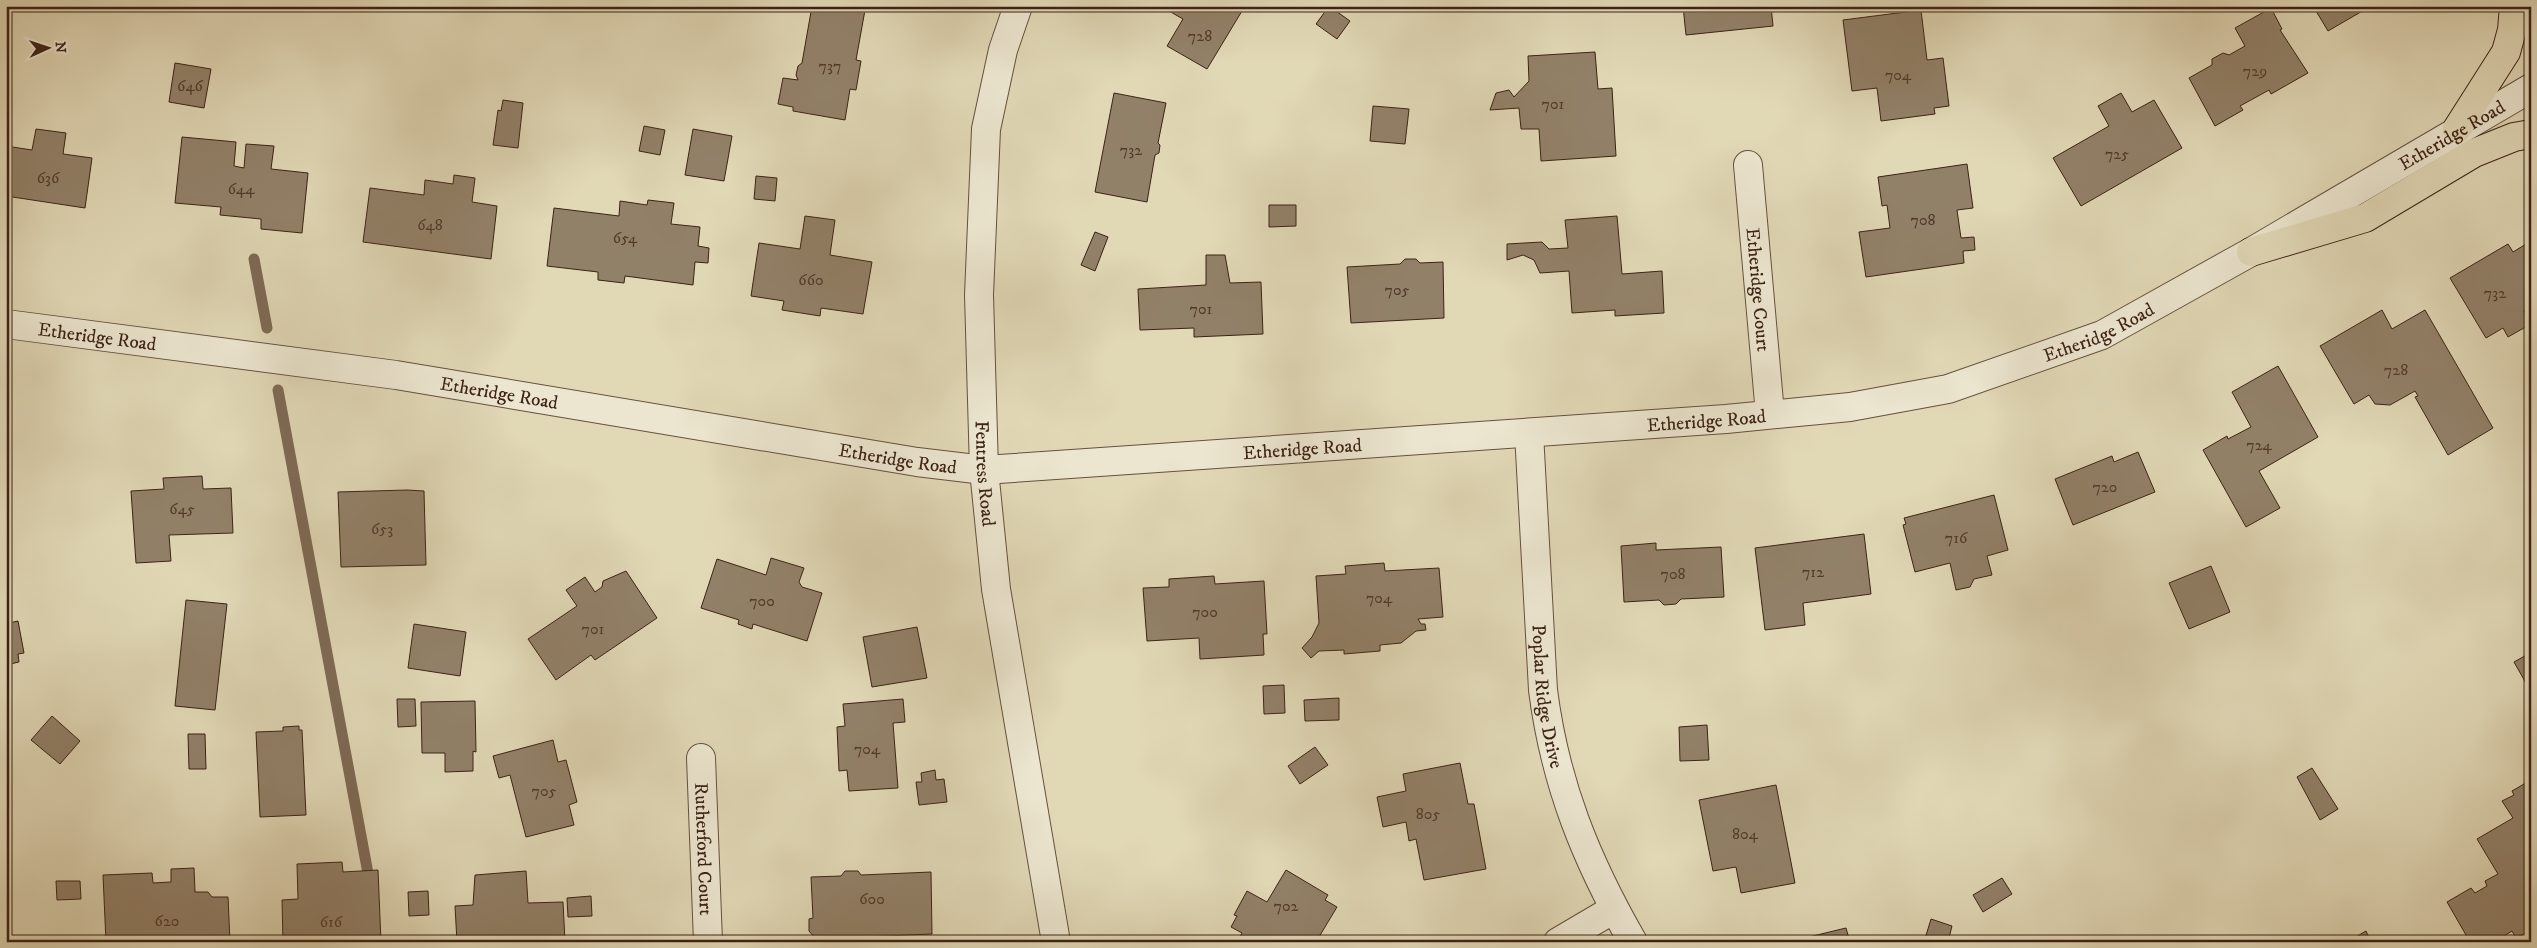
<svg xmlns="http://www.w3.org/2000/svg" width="2537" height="948" font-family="'IM FELL DW Pica',serif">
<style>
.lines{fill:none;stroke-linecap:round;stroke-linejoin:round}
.stream{stroke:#7e6a56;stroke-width:11}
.building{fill:#928169;stroke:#3d2216}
.minor-casing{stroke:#66503e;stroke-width:30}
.tertiary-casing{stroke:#66503e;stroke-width:30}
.trunk-casing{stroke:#3d2216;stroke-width:30}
.minor{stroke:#ece6d0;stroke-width:28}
.tertiary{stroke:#ece6d0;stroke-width:28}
.trunk{stroke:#e1d8b6;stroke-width:28}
.labels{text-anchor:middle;stroke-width:4;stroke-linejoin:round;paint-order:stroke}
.number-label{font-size:16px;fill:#523a2b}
.street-label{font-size:19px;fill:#3d2216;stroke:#ece6d0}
</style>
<rect width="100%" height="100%" fill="#e1d8b6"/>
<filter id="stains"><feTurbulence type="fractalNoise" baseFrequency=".004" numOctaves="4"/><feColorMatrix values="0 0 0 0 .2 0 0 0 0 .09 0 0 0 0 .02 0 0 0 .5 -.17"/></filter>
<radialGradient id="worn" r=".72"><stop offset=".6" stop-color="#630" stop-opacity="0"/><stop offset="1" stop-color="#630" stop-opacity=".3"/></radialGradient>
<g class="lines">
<path class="stream" d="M254,259L267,328
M278,390L370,884"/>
</g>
<path class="building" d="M812,6H843L865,10L856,60L861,61L856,90L850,89L845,120L793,111V107L778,104L783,78L798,80L796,75L798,66L802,63Z
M1152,6H1245L1207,69L1167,46L1183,19L1162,7L1156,9Z
M1329,6L1350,21L1337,39L1316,24Z
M1683,6H1771L1773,26L1686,35Z
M2313,6H2384L2374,12L2371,6L2328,31Z
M2271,8L2282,29L2280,30L2308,73L2271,94L2269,90L2240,106L2243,110L2215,126L2189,78L2212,65V59L2223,53L2229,55L2245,46L2235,28Z
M1921,10L1927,60L1943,58L1949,106L1934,108L1935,114L1881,121L1877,88L1852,91L1843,20Z
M1595,52L1598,89L1612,88L1616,156L1541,161L1539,129H1521L1519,108L1490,110L1496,93L1509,90L1514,97L1529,81L1528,56Z
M175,63L211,69L204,108L169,102Z
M1114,93L1166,103L1158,143L1160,145L1159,153L1155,155L1147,202L1095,192Z
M2121,93L2132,112L2154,100L2182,148L2081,206L2053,158L2109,126L2098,106Z
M503,100L523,103L518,148L493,145L498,110L501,111Z
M1373,106L1409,109L1405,144L1370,141Z
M644,126L665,130L660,155L639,151Z
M36,129L66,133L63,154L92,158L85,208L6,196V146L32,150Z
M693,129L732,136L724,181L685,175Z
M182,137L236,142L234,166L244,168L246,144L274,146L271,169L308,173L302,233L261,229V219L220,215L221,207L175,203Z
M1967,164L1973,208L1957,210L1961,238L1974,237L1975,250L1963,251L1964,263L1866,277L1859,232L1890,228L1887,205L1882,206L1878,177Z
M454,175L475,178L472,202L497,206L491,259L363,242L370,188L424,195L425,180L453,184Z
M756,176L777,178L775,201L754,199Z
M648,200L674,203L671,224L700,227L698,246L709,248L708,263L695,262L693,285L625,276L624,283L598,280V272L547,266L554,208L619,216L620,201L647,205Z
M1269,205H1296V226L1269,227Z
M805,216L835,220L830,255L872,262L863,314L821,308L820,316L782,310L784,301L751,296L759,243L800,249Z
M1617,216L1622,274L1662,271L1664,313L1615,316V310L1572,313L1569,271L1540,273L1534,260L1523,255L1507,260V244L1542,242L1549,249L1568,248L1565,220Z
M1095,232L1108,237L1095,271L1081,265Z
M2531,241V307L2524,311L2531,324L2508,337L2503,328L2486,338L2450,278L2508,244L2513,252Z
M1206,255H1225L1230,283L1261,282L1263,334L1194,337V328L1140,330L1138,289L1206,285Z
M1405,259H1416L1420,263L1443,262L1444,318L1351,323L1347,267L1400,264Z
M2382,310L2392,329L2425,310L2493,428L2448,455L2415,397L2418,396L2415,391L2390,405L2375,404L2369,395L2354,404L2320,346Z
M2278,366L2318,437L2259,471L2280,508L2246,527L2203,450L2227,436L2228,439L2251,427L2232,392Z
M2138,452L2155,492L2073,525L2055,479L2112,456L2114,462Z
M202,476L203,489L231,488L233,533L169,535L171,561L136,563L131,491L164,489L163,478Z
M407,490L424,491L426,565L341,567L338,492Z
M1994,495L2008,550L1987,556L1992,575L1974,579L1970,587L1956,590L1950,563L1915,572L1903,525L1906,524L1904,518Z
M1864,534L1871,594L1803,603L1805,625L1765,630L1755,548Z
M1656,543V550L1721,547L1724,597L1681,599L1676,604L1664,605L1659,600L1624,602L1621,546Z
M771,558L804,568L799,582L802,587L822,593L807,641L753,624L752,629L738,624L739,620L701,608L717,559L766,575Z
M1384,563L1385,571L1439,568L1443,617L1418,619L1421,624H1425L1426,630L1416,631L1401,643L1380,645V651L1344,654V650L1319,651L1311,658L1302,648L1312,637L1319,623L1316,576L1346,574L1345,566Z
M2211,566L2230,612L2189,629L2169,583Z
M626,571L657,618L595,660L591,655L556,680L528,639L577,606L566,590L585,577L595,592L602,587L603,581Z
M1214,576L1215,584L1264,581L1267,634H1263L1264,655L1200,659L1199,638L1147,641L1143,588L1169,587V579Z
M186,600L227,604L215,710L175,706Z
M6,609L9,623L18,621L24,653L18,654L19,662L6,665Z
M414,624L466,632L460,676L408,668Z
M917,627L927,678L872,687L863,637Z
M2530,653L2531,655V692L2514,662Z
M1284,685L1285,713L1264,714L1263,686Z
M1339,698V720L1305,721L1304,700Z
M397,699H415L416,726L398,727Z
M903,699L905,722L893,723L898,788L849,791L847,770L839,771L837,727L845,726L843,704Z
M475,701L476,752L473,751V771L445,772V753H422L421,702Z
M52,716L80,741L60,764L31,740Z
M1707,725L1709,760L1680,761L1679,727Z
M299,726V730H302L306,815L260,817L256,732L283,731V727Z
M188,734H205L206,769H189Z
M553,740L558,762L566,760L577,802L569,805L574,825L526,837L510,775L499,778L493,756Z
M1315,747L1328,765L1300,784L1288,766Z
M1460,763L1468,804H1474L1486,869L1424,880L1416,839L1409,841L1406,822L1383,827L1377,797L1406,791L1403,774Z
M2312,768L2338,809L2320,820L2297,777Z
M935,770L936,780L944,779L947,802L919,805L916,782H922L921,773Z
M2531,780V930L2516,938L2512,931L2494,942H2470L2447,902L2471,888L2475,893L2487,886L2485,881L2498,874L2477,839L2513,818L2502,801L2514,795L2512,791Z
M1776,785L1795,883L1741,893L1736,867L1713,871L1699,800Z
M342,862L343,872L378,870L381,942H283L282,900L298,899L297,864Z
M194,868L195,892H208L212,897H228L230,942H106L103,875L152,873L153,883L171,882V869Z
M1286,870L1328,895L1325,900L1337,907L1316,942H1237L1242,933L1231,927L1237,916L1234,915L1247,891L1267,902Z
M526,871L528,903L563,902L565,942H457L455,906L473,905L475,875Z
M845,871H858L861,875L931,872L932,934L816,939L809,931V919L813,918L811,877L841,876Z
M2002,878L2012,894L1983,912L1973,895Z
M56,881H80L81,899L57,900Z
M428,891L429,915L409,916L408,892Z
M591,896L592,916L568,917L567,898Z
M1931,919L1952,926L1948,942H1924Z
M1846,928L1850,942H1788Z
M2366,931L2371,942H2347Z"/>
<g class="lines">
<g class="minor-casing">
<g id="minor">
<path id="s1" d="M1748,165L1770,414"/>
<path id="s2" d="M6,324L396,375L917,462L984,470"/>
<path id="s3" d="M1529,433L1543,690C1555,784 1586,860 1633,942"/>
<path id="s4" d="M701,758L708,942"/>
<path d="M1558,942L1614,909"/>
</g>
</g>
<g class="tertiary-casing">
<g id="tertiary">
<path id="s5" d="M1018,6L1003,50L986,129L979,295L984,470L996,589L1056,942"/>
<path id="s6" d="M984,470L1726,419L1850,407L1948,389L2102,335L2251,252L2531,88"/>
</g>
</g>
<g class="trunk-casing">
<path id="trunk" d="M2457,129L2506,52L2512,30L2514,6
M2251,252L2365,218L2474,153L2514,137L2531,134"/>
</g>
<use href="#minor" class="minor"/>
<use href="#tertiary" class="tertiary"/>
<use href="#trunk" class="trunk"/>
</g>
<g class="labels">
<g class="number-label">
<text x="1200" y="41">728</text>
<text x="830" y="71">737</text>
<text x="2255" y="76">729</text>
<text x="1898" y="80">704</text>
<text x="190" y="91">646</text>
<text x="1553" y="109">701</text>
<text x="1131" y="155">732</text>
<text x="2117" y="159">725</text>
<text x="48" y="183">636</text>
<text x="241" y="194">644</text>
<text x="1923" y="225">708</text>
<text x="430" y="230">648</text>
<text x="625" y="243">654</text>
<text x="811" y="285">660</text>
<text x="1397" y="295">705</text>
<text x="2495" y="298">732</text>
<text x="1201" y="314">701</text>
<text x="2396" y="375">728</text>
<text x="2259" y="450">724</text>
<text x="2105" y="492">720</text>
<text x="182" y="514">645</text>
<text x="382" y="534">653</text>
<text x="1956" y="543">716</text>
<text x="1813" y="577">712</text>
<text x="1673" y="579">708</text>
<text x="1379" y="603">704</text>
<text x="762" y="606">700</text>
<text x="1205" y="617">700</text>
<text x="593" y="634">701</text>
<text x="867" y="754">704</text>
<text x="544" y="796">705</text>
<text x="1428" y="819">805</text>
<text x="1745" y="839">804</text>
<text x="872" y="904">600</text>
<text x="1286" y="911">702</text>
<text x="167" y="926">620</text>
<text x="331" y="927">616</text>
</g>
<g class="street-label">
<text dy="7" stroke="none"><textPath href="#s6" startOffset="1534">Etheridge Road</textPath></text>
<text dy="7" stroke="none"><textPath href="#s1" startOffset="125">Etheridge Court</textPath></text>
<text dy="7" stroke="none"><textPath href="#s6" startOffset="1129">Etheridge Road</textPath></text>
<text dy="7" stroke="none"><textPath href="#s2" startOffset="92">Etheridge Road</textPath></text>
<text dy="7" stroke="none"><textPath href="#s2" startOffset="498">Etheridge Road</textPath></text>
<text dy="7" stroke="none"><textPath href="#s6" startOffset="724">Etheridge Road</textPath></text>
<text dy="7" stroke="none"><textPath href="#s6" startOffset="319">Etheridge Road</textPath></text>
<text dy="7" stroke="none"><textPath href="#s2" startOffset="902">Etheridge Road</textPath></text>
<text dy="7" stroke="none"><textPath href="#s5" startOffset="472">Fentress Road</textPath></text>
<text dy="7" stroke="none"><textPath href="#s3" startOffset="264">Poplar Ridge Drive</textPath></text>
<text dy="7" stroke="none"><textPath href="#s4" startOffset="91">Rutherford Court</textPath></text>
</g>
</g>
<rect width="2537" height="948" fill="none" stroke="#e1d8b6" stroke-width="25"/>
<rect x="8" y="8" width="2522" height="933" fill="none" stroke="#3d2216" stroke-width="2.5"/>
<rect x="12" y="12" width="2512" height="923" fill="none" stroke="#3d2216"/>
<g transform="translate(48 48) rotate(87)" stroke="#ece6d0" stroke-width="4" paint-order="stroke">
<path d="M0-4L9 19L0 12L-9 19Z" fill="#3d2216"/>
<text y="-8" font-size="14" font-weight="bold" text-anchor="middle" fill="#3d2216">N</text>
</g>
<rect width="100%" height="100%" filter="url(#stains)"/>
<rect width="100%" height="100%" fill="url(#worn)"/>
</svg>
